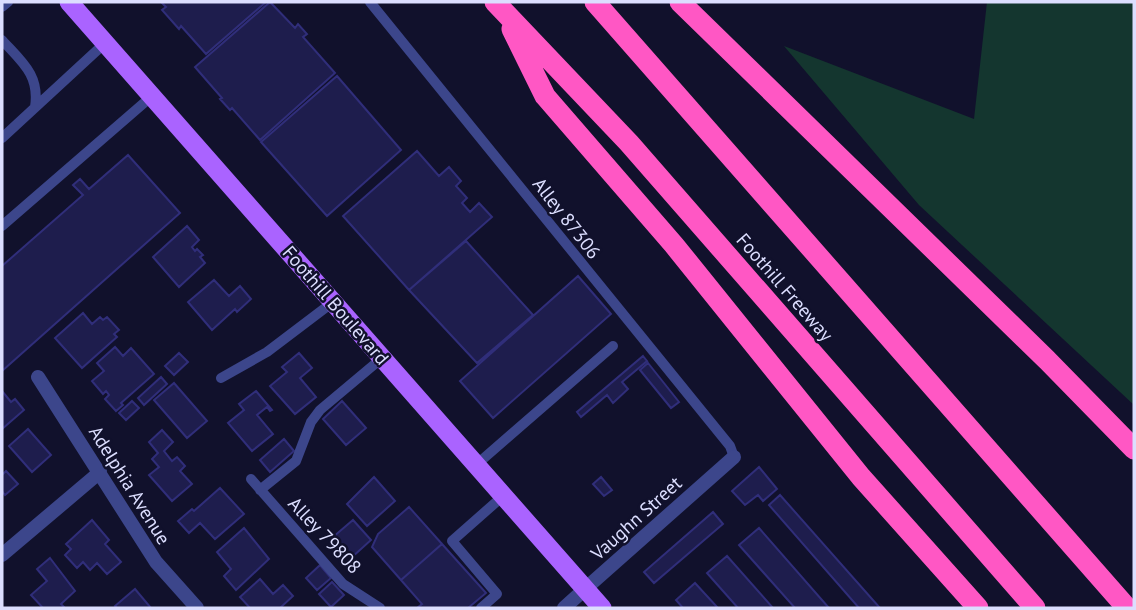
<svg xmlns="http://www.w3.org/2000/svg" width="1136" height="610" font-family="'PT Sans',sans-serif">
<style>
.green{fill:#14362f}
.building{fill:#1e1d4d;stroke:#302e7a;stroke-width:2}
.lines{fill:none;stroke-linecap:round;stroke-linejoin:round}
.service{stroke:#3c468b;stroke-width:10}
.minor{stroke:#3c468b;stroke-width:14}
.tertiary{stroke:#3c468b;stroke-width:14}
.primary{stroke:#aa63ff;stroke-width:19}
.motorway{stroke:#ff57c4;stroke-width:21}
.labels{text-anchor:middle;stroke-width:5;stroke-linejoin:round;paint-order:stroke}
.street-label{font-size:19px;fill:#dcdeff;stroke:#11112c}
</style>
<rect width="100%" height="100%" fill="#11112c"/>
<path class="green" d="M987,2H1134V405L919,205L784,46L974,119Z"/>
<path class="building" d="M161,2H266L206,54L181,26L179,29L162,10L166,7Z
M270,2L295,28L298,24L307,34L303,37L335,73L260,140L232,108L230,110L220,99L222,98L195,67Z
M337,76L401,150L327,216L261,142Z
M417,151L439,176L449,167L461,181L456,186L467,198L462,203L470,212L479,203L492,217L409,290L343,216Z
M128,155L180,213L2,371V266L83,195L73,185L80,179L89,189Z
M187,226L199,240L192,247L195,251L197,249L203,255L200,257L205,263L179,287L153,257Z
M466,241L533,315L477,363L409,290Z
M578,276L611,314L493,418L460,381Z
M214,280L229,296L240,286L251,299L237,312L235,309L212,330L188,302Z
M83,313L92,324L100,317L103,320L107,317L119,330L114,334L117,337L82,368L55,338Z
M115,347L123,356L131,348L154,374L121,403L123,405L116,411L105,399L109,395L106,391L103,394L92,381L104,371L97,363Z
M179,353L188,362L174,375L165,366Z
M299,353L312,368L300,378L316,397L295,414L270,386L287,372L282,367Z
M643,356L647,361L622,382L628,389L613,403L607,395L581,417L577,412Z
M648,363L679,402L671,408L640,370Z
M161,377L167,384L144,405L138,398Z
M174,383L207,421L187,438L154,400Z
M2,391L11,402L15,399L24,410L2,429Z
M256,391L272,410L270,411L267,407L257,415L273,434L252,451L228,423L244,410L239,404Z
M132,401L139,408L126,420L119,413Z
M342,401L366,428L346,445L323,419Z
M28,429L51,455L32,472L9,446Z
M162,430L173,442L164,451L172,461L177,457L185,466L180,471L192,484L172,501L149,475L159,467L152,459L158,453L149,442Z
M284,439L294,451L270,472L260,460Z
M759,467L777,489L763,501L758,495L745,505L732,491Z
M6,471L18,484L5,495L2,491V475Z
M374,477L395,501L367,526L347,504Z
M601,477L612,490L604,496L593,484Z
M220,488L244,514L215,539L200,523L189,533L178,521L192,509L194,511Z
M780,495L880,608H859L769,505Z
M409,507L442,544L401,580L372,547L378,534Z
M713,512L723,524L654,583L644,572Z
M92,520L109,540L105,544L121,562L107,574L97,563L90,570L83,562L77,568L65,555L71,549L66,544Z
M353,520L371,540L351,558L333,537Z
M244,528L269,559L236,590L224,576L231,569L217,552Z
M759,528L829,608H795L739,545Z
M442,544L486,593L468,608H417L422,604L401,580Z
M727,556L773,608H738L707,573Z
M50,558L75,591L61,604L65,608H43L31,595L47,581L37,569Z
M320,565L331,578L317,590L306,578Z
M260,579L273,594L283,585L293,596L280,608H250L240,597Z
M332,582L344,595L331,607L319,594Z
M695,583L718,608H683L676,600Z
M135,589L151,608H117L115,606Z"/>
<g class="lines">
<path class="service" d="M370,2L730,446L734,457
M2,7L8,2
M2,40C22,62 40,75 35,107
M2,138L105,43
M2,226L152,96
M221,378L267,352L333,302
M476,465L613,346
M251,479L343,584L380,608
M260,490L296,461L311,422L320,410L382,358
M481,608L497,594L452,541L503,496"/>
<path class="minor" d="M38,377L156,562L197,608
M2,555L100,472
M585,589L734,457"/>
<path class="tertiary" d="M564,608L585,589"/>
<path class="primary" d="M69,2L602,608"/>
<path class="motorway" d="M495,2L629,143L1035,608
M595,2L1127,608
M680,2L1047,360L1134,449
M512,29L545,96L674,245L861,477L978,608"/>
</g>
<g class="labels">
<g class="street-label">
<text transform="translate(567 218) rotate(52)" y="7">Alley 87306</text>
<text transform="translate(785 287) rotate(49)" y="7">Foothill Freeway</text>
<text transform="translate(336 305) rotate(49)" y="7">Foothill Boulevard</text>
<text transform="translate(130 485) rotate(58)" y="7">Adelphia Avenue</text>
<text transform="translate(636 518) rotate(-42)" y="7">Vaughn Street</text>
<text transform="translate(325 535) rotate(47)" y="7">Alley 79808</text>
</g>
</g>
<rect width="1136" height="610" fill="none" stroke="#dcdeff" stroke-width="7"/>
</svg>
